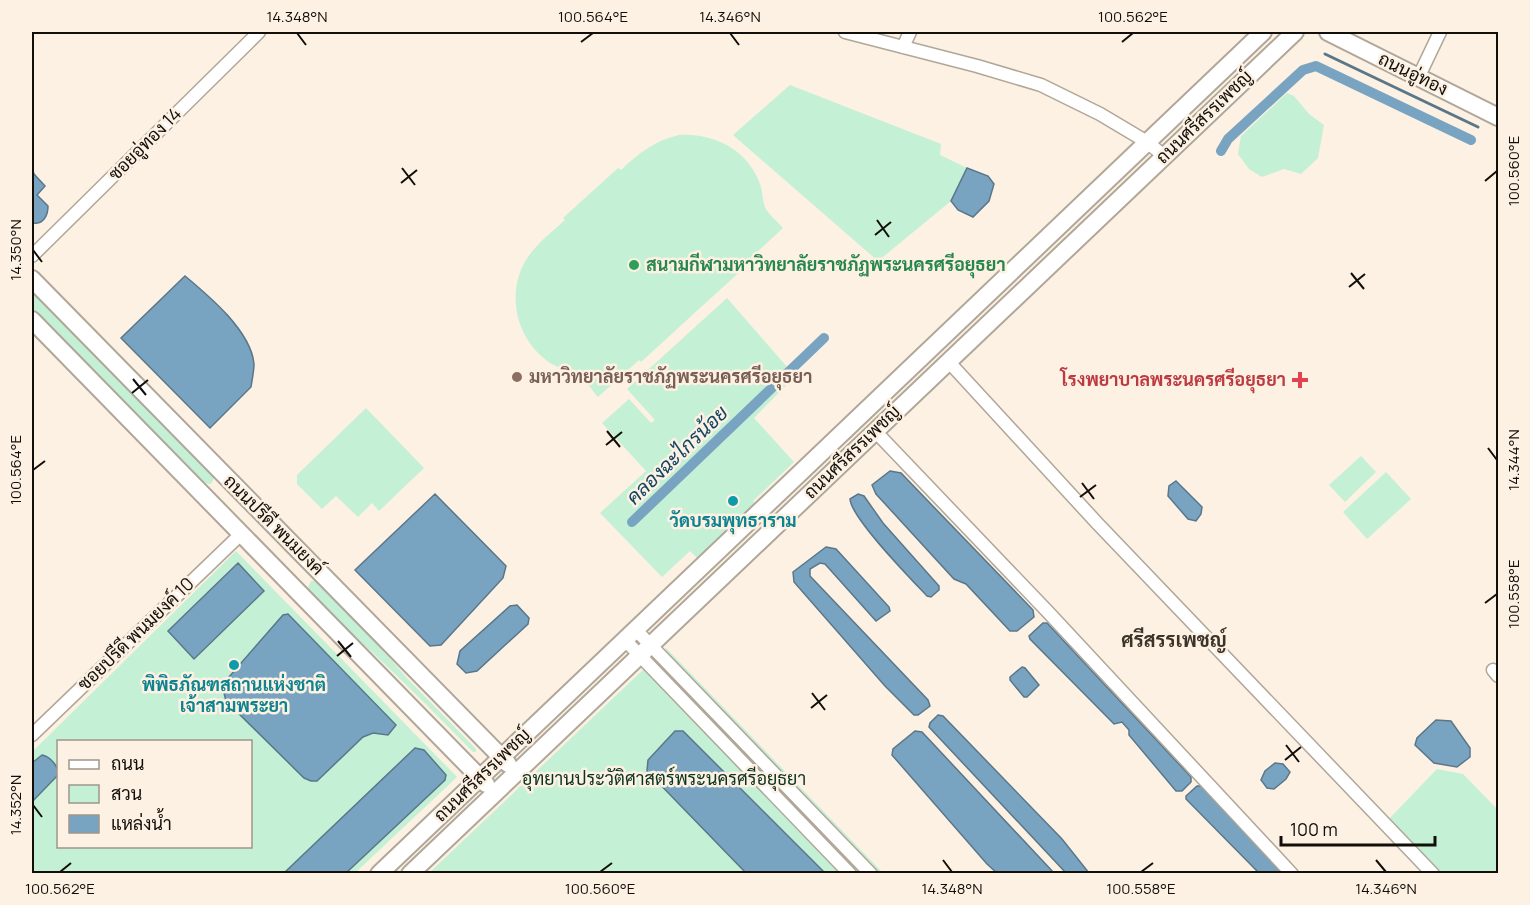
<svg xmlns="http://www.w3.org/2000/svg" width="1530" height="905" font-family="Manrope,Sarabun,sans-serif">
<style>
.green{fill:#c4f0d5;fill-rule:evenodd}
.water{fill:#79a4c1;stroke:#5a778a;stroke-width:1.5}
.lines{fill:none;stroke-linecap:round;stroke-linejoin:round}
.stream{stroke:#5a778a;stroke-width:3}
.canal{stroke:#79a4c1;stroke-width:10}
.minor-casing{stroke:#b1a799;stroke-width:15}
.major-casing{stroke:#b1a799;stroke-width:20}
.minor{stroke:#fff;stroke-width:12}
.major{stroke:#fff;stroke-width:16}
.ticks{fill:none;stroke:#120e09;stroke-width:2}
.leisure-dot{fill:#2e9e5b;stroke:#fcf1e2;stroke-width:2}
.education-dot{fill:#8d6e63;stroke:#fcf1e2;stroke-width:2}
.health-dot{fill:#e0444e;stroke:#fcf1e2;stroke-width:2}
.culture-dot{fill:#0f9aa8;stroke:#fcf1e2;stroke-width:2}
.labels{text-anchor:middle;stroke-width:5;stroke-linejoin:round;paint-order:stroke}
.street-label{font-size:18px;fill:#120e09;stroke:#fcf1e2}
.leisure-label{font-size:18px;font-weight:bold;fill:#27864d;stroke:#fcf1e2;text-anchor:start}
.education-label{font-size:18px;font-weight:bold;fill:#785e54;stroke:#fcf1e2;text-anchor:start}
.health-label{font-size:18px;font-weight:bold;fill:#be3a42;stroke:#fcf1e2;text-anchor:end}
.culture-label{font-size:18px;font-weight:bold;fill:#0d838f;stroke:#fcf1e2}
.park-label{font-size:18px;fill:#0c3320;stroke:#fcf1e2}
.water-label{font-size:20px;font-style:italic;fill:#104563;stroke:#fcf1e2}
.neighbourhood-label{font-size:20px;font-weight:bold;fill:#3c3429;stroke:#fcf1e2}
.neatline{fill:none;stroke:#120e09;stroke-width:2}
.ticks-label{font-size:15px;text-anchor:middle;fill:#120e09}
</style>
<rect width="100%" height="100%" fill="#fcf1e2"/>
<path class="green" d="M790,85L941,144L940,155L967,168L951,201L878,261L733,135Z
M1287,93L1294,96L1309,114L1324,125L1318,158L1301,174L1284,169L1262,177L1249,169L1238,154L1241,136Z
M679,135C714,133 748,150 760,184C763,192 762,200 765,207C768,214 778,222 783,228L744,264L746,266L641,362L639,360L598,397C592,390 584,377 575,374C565,369 555,367 546,360C516,337 506,293 526,260C536,244 552,232 565,220L563,218L618,168L621,170C639,153 654,141 679,135Z
M32,289L215,476L211,484L202,483L32,309Z
M727,298L795,376L754,418L794,462L753,501L758,507L700,561L690,551L662,577L600,513L646,471L602,423L629,399L651,423L655,420L627,389Z
M366,408L424,468L379,511L372,503L358,517L336,496L322,509L297,484V475Z
M1361,456L1376,472L1345,502L1329,485Z
M1386,472L1411,499L1367,539L1343,512Z
M236,551L457,777L355,873L32,874V752ZM58,742H250V846H58Z
M311,581H317L346,608L407,678L476,749V752H473C429,707 385,663 338,621C328,612 311,599 308,587Z
M666,648L883,873L428,874Z
M1437,769L1463,774L1498,810V873H1439L1388,820Z"/>
<path class="water" d="M32,168L34,174L45,186L37,195L48,206C48,216 43,225 32,223Z
M967,168L988,176L994,184L989,201L973,217L958,210L951,201Z
M185,276C209,296 251,331 254,364C254,371 252,380 251,387L210,428L121,338Z
M890,471L901,473L1033,610L1034,617L1017,631H1010L966,584L954,579L876,494L872,485Z
M1176,481L1202,507L1201,514L1196,521L1188,519L1168,496L1169,486Z
M435,494L506,566L503,578L441,645L430,646L355,570Z
M858,494L864,496L883,523L939,586V590L931,597L927,596C911,579 851,518 850,499Z
M826,547L836,549L889,607L890,611L876,621L825,564L820,563L810,569V576L928,700L930,706L918,715H914L885,686L794,582L793,572Z
M238,563L264,591L194,659L168,631Z
M517,605L529,618L528,624L477,671L466,673L457,664L460,651L510,606Z
M288,614L396,725L388,735L373,733L363,737L317,781H311L304,778L226,701L224,693L228,678L283,615Z
M1043,623H1047L1191,777V782L1182,791H1176L1129,735V730L1122,722L1114,724L1030,639L1029,636Z
M1022,667L1025,668L1039,685L1027,697H1024L1010,680V677Z
M938,715L943,716L1062,839L1089,873H1066L929,727L930,723Z
M1436,720L1451,721L1470,748V757L1457,767L1434,763L1415,745L1417,738Z
M675,731H683L825,873H746L647,771L648,760Z
M915,731L922,732L1054,873H997L987,864L892,755L893,749Z
M415,748L424,750L446,775L445,780L346,873H284Z
M42,755C51,757 59,767 58,775L32,802V763Z
M1275,763L1283,764L1290,772L1286,779L1274,789L1267,788L1261,780L1265,771Z
M1197,786H1201L1282,873H1259L1186,799V796Z"/>
<g class="lines">
<path class="stream" d="M1325,54L1478,127"/>
<path class="canal" d="M1221,151L1228,139L1303,70L1316,66L1471,140
M632,522L824,338"/>
<g class="minor-casing">
<path id="minor" d="M845,32L977,66L1041,85L1100,114L1147,142L1164,156
M903,47L910,32
M1419,76L1440,32
M32,256L259,32
M948,361L1097,523L1433,874
M875,431L1048,612L1292,874
M635,629L871,874
M624,639L850,874
M1493,670L1498,676
M32,735L241,534"/>
</g>
<g class="major-casing">
<path id="major" d="M1328,32L1498,117
M32,279L508,764
M32,320L486,784
M379,874L1263,32
M410,874L1295,32"/>
</g>
<use href="#minor" class="minor"/>
<use href="#major" class="major"/>
</g>
<path class="ticks" d="M297,33L306,45M730,33L739,45M581,42L593,33M1122,42L1133,33M402,168L415,185M1485,181L1497,171M401,183L417,170M877,220L889,237M875,235L891,222M33,250L42,262M1351,273L1364,289M1349,287L1365,274M133,379L146,395M132,393L148,380M607,431L620,447M606,445L622,432M1488,448L1497,460M33,470L45,461M1082,483L1094,499M1080,497L1096,485M1485,603L1497,594M338,641L351,657M337,656L353,643M812,693L825,710M811,708L827,695M1286,745L1299,762M1285,760L1301,747M33,805L42,817M943,860L952,872M1376,860L1386,872M60,872L71,863M600,872L612,863M1141,872L1153,863"/>
<circle class="leisure-dot" cx="634" cy="265" r="6"/>
<circle class="education-dot" cx="517" cy="377" r="6"/>
<path class="health-dot" d="M1297 371h6v6h6v6h-6v6h-6v-6h-6v-6h6z"/>
<g class="culture-dot">
<circle cx="733" cy="501" r="6"/>
<circle cx="234" cy="665" r="6"/>
</g>
<g class="labels">
<g class="street-label">
<text transform="translate(1413 74) rotate(26)" y="6">ถนนอู่ทอง</text>
<text transform="translate(1204 117) rotate(-44)" y="6">ถนนศรีสรรเพชญ์</text>
<text transform="translate(145 144) rotate(-45)" y="6">ซอยอู่ทอง 14</text>
<text transform="translate(852 452) rotate(-44)" y="6">ถนนศรีสรรเพชญ์</text>
<text transform="translate(274 525) rotate(45)" y="6">ถนนปรีดี พนมยงค์</text>
<text transform="translate(136 634) rotate(-44)" y="6">ซอยปรีดี พนมยงค์ 10</text>
<text transform="translate(482 775) rotate(-44)" y="6">ถนนศรีสรรเพชญ์</text>
</g>
<g class="leisure-label">
<text x="646" y="271">สนามกีฬามหาวิทยาลัยราชภัฏพระนครศรีอยุธยา</text>
</g>
<g class="education-label">
<text x="529" y="383">มหาวิทยาลัยราชภัฏพระนครศรีอยุธยา</text>
</g>
<g class="health-label">
<text x="1286" y="386">โรงพยาบาลพระนครศรีอยุธยา</text>
</g>
<g class="culture-label">
<text x="733" y="527">วัดบรมพุทธาราม</text>
<text x="234" y="691">พิพิธภัณฑสถานแห่งชาติ<tspan x="234" dy="21">เจ้าสามพระยา</tspan></text>
</g>
<g class="park-label">
<text x="664" y="785">อุทยานประวัติศาสตร์พระนครศรีอยุธยา</text>
</g>
<g class="water-label">
<text transform="translate(677 455) rotate(-44)" y="7">คลองฉะไกรน้อย</text>
</g>
<g class="neighbourhood-label">
<text x="1174" y="647">ศรีสรรเพชญ์</text>
</g>
</g>
<rect width="1530" height="905" fill="none" stroke="#fcf1e2" stroke-width="66"/>
<rect x="57" y="740" width="195" height="108" fill="#fcf1e2" stroke="#9e968b" stroke-width="1.5"/>
<rect x="69" y="760" width="30" height="9" fill="#ffffff" stroke="#9e968b" stroke-width="1.5"/>
<text x="111" y="770" font-size="18" fill="#120e09">ถนน</text>
<rect x="69" y="785" width="30" height="18" fill="#c4f0d5" stroke="#9e968b" stroke-width="1.5"/>
<text x="111" y="800" font-size="18" fill="#120e09">สวน</text>
<rect x="69" y="815" width="30" height="18" fill="#79a4c1" stroke="#9e968b" stroke-width="1.5"/>
<text x="111" y="830" font-size="18" fill="#120e09">แหล่งน้ำ</text>
<path d="M1281 836v9h154v-9" fill="none" stroke="#120e09" stroke-width="3"/>
<text x="1290" y="836" font-size="18" fill="#120e09" stroke="#fcf1e2" stroke-width="4.5" paint-order="stroke">100 m</text>
<rect x="33" y="33" width="1464" height="839" class="neatline"/>
<g class="ticks-label">
<text x="297" y="22">14.348°N</text>
<text x="593" y="22">100.564°E</text>
<text x="730" y="22">14.346°N</text>
<text x="1133" y="22">100.562°E</text>
<text transform="translate(1514 171) rotate(-90)" y="5">100.560°E</text>
<text transform="translate(16 250) rotate(-90)" y="5">14.350°N</text>
<text transform="translate(1514 460) rotate(-90)" y="5">14.344°N</text>
<text transform="translate(16 470) rotate(-90)" y="5">100.564°E</text>
<text transform="translate(1514 594) rotate(-90)" y="5">100.558°E</text>
<text transform="translate(16 805) rotate(-90)" y="5">14.352°N</text>
<text x="60" y="894">100.562°E</text>
<text x="600" y="894">100.560°E</text>
<text x="952" y="894">14.348°N</text>
<text x="1141" y="894">100.558°E</text>
<text x="1386" y="894">14.346°N</text>
</g>
</svg>
